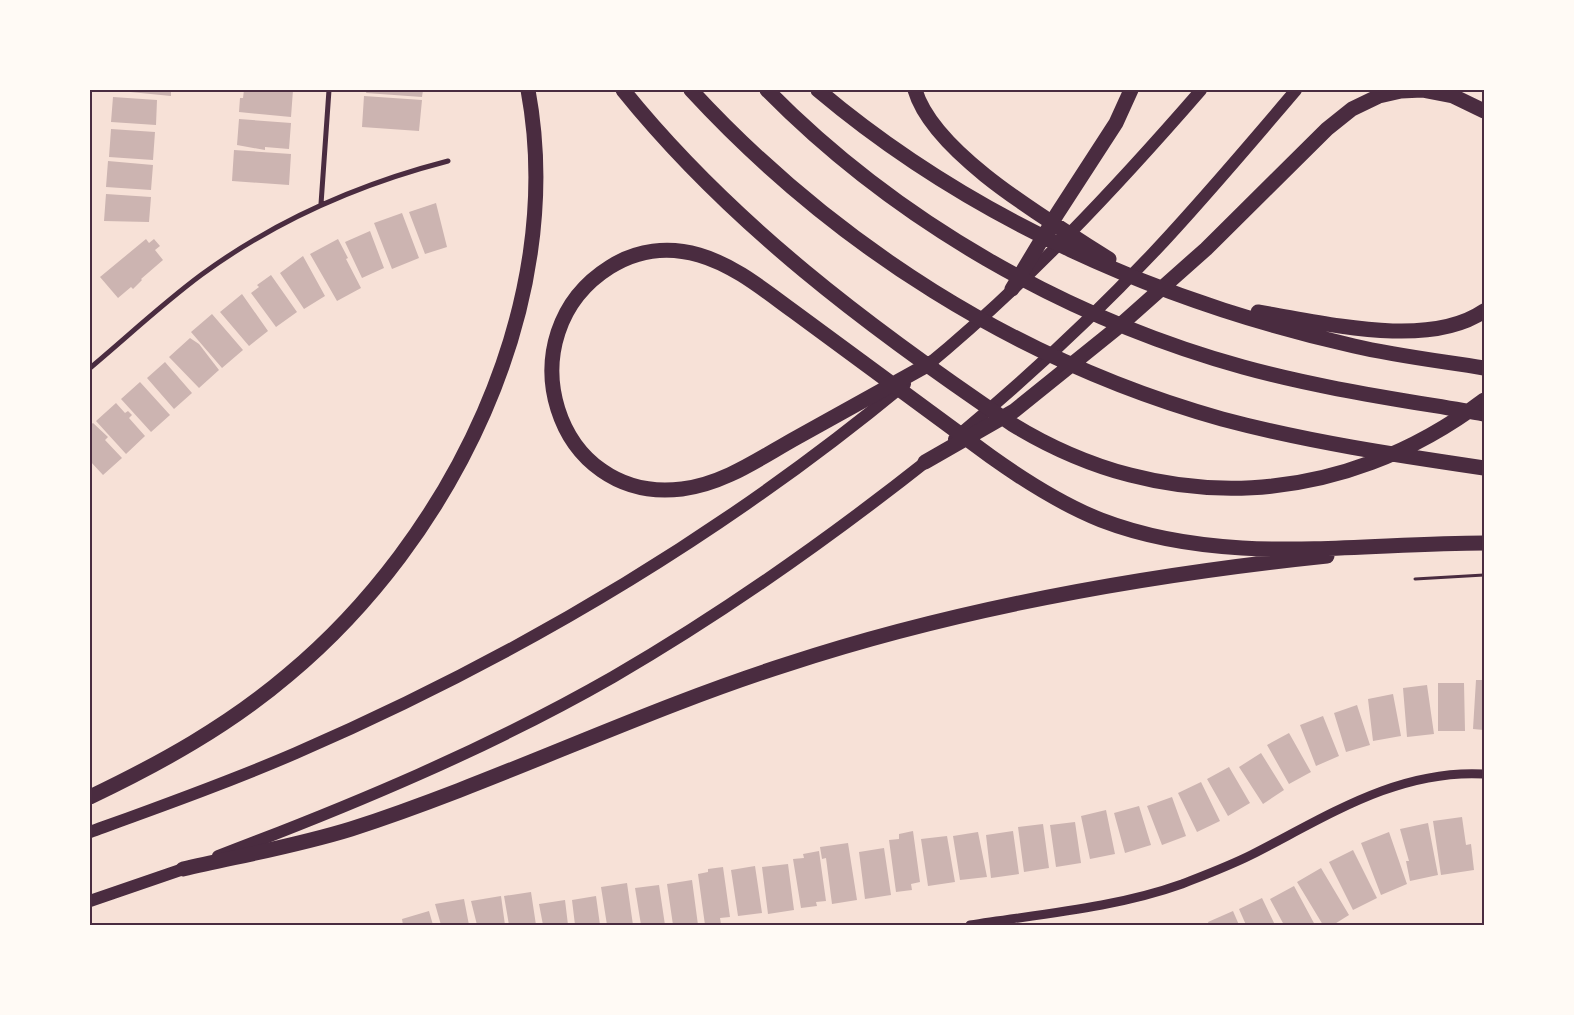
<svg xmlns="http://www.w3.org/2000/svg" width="1574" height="1015" font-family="'Titillium Web',sans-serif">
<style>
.building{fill:#ccb4b1}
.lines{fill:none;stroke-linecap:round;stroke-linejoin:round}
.path{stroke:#4a2c40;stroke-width:3}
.minor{stroke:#4a2c40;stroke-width:5}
.tertiary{stroke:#4a2c40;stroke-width:9}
.primary{stroke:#4a2c40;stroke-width:12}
.motorway{stroke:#4a2c40;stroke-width:15}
.neatline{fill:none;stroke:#4a2c40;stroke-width:2}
</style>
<rect width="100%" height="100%" fill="#f7e1d7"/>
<path class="building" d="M110,90H171V96Z
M244,90H293L291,117L239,112L240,98H243Z
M367,90H423L422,97L366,93Z
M364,96L422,100L419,131L362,127Z
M113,97L157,100L156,125L111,122Z
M239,119L291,123L289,149L265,147V150L237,145Z
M111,129L155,132L153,160L109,157Z
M234,150L291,154L289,185L232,181Z
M108,161L153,165L151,190L106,187Z
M106,194L151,197L149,222L104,221Z
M436,203L447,247L425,254L409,212Z
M402,213L419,258L392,269L374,223Z
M370,231L384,268L362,278L345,242Z
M146,239L149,243L154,239L160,246L155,250L163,260L141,279L142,280L133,289L131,287L118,298L100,277Z
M338,239L348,258L346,259L361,288L337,301L310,254Z
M303,256L325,296L304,309L280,273Z
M271,275L297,312L276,327L251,293L259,287L257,285Z
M242,294L268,331L249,346L220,312Z
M212,314L243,350L222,368L191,332Z
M190,338L199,344L219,370L199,388L169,357Z
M165,362L192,393L174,409L147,378Z
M140,382L170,415L151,432L121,399Z
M116,403L125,413L128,411L132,415L129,418L145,436L126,454L96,421Z
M93,423L108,437L105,440L122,458L103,475L90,461V425Z
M1476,680H1484V730L1473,729Z
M1438,683H1464L1465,731H1438Z
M1427,685L1434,734L1407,737L1403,688Z
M1393,694L1401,736L1373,741L1368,699Z
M1357,705L1370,745L1346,752L1334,713Z
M1323,716L1339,756L1316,766L1300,725Z
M1289,733L1311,772L1289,784L1267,745Z
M1261,753L1284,790L1263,804L1239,767Z
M1229,767L1250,803L1228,816L1207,779Z
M1201,782L1220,821L1197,832L1178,793Z
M1172,797L1186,836L1162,845L1147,806Z
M1139,806L1151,845L1125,853L1114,813Z
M1106,810L1115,854L1090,859L1081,816Z
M1462,817L1466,845L1471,844L1474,870L1441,875L1433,821Z
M1075,822L1081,863L1056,867L1050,825Z
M1428,823L1438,875L1410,881L1406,861H1409L1400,829Z
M1043,824L1049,868L1024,872L1018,827Z
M913,831L920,882L911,884L912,890L896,892L889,840L899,839V834Z
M1013,831L1019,874L991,878L986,835Z
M978,832L987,877L960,880L953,836Z
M1389,832L1407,884L1381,895L1361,843Z
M947,836L955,882L928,886L921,839Z
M848,843L857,900L832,904L826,858L822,859L820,847Z
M884,848L891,895L865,899L859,852Z
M1353,850L1377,898L1353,910L1329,862Z
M819,851L826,901L816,902L817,906L801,908L793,859L804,858L803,854Z
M788,864L794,910L768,914L762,867Z
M755,866L762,913L738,916L731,870Z
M723,867L730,917L720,918L721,924L705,925L698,874L708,872V869Z
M1321,868L1349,915L1333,925H1323L1297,882Z
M692,880L698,925H673L667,884Z
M627,883L633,925H607L601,887Z
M659,885L665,925H641L635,888Z
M1294,886L1315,925H1284L1270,899Z
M531,892L536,925H509L504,896Z
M501,896L505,925H477L471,901Z
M596,896L600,925H575L572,900Z
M1262,898L1275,925H1246L1239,909Z
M464,899L469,925H441L435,904Z
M565,900L568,925H543L539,904Z
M429,911L433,925H403L402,919Z
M1233,911L1239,925H1209L1208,922Z"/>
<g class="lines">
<path class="path" d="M1415,579L1484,575"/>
<path class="minor" d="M321,204L329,90
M90,368C127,337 162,304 201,275C276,220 359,184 448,161"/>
<path class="tertiary" d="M970,925C1040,914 1115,908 1182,884C1205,875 1229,866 1251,855C1326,817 1397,769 1484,774"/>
<path class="primary" d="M924,368C1025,285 1115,189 1201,90
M954,439C1024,381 1091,319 1153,253C1203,200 1249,145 1296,90
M90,832C159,807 229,782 296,753C515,658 721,536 905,384
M218,856C353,805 487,749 613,677C725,612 831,537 932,457
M90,901L192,866"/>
<path class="motorway" d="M623,90C731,224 870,328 1012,424C1165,518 1341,508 1484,400
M691,90C834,245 1018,362 1222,419C1308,442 1396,455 1484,468
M767,90C896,221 1066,318 1243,367C1322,389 1403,400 1484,414
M818,90C971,219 1160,302 1354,346C1397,356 1441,361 1484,368
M915,90C934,155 1053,223 1109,259
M1012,289L1057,214L1116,123L1131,90
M1258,312C1322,322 1427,350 1484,311
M931,363C886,388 841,413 796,438C760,458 724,484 682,489C554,505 503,334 610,267C637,250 668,246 699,255C734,265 764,290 793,311L990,456C1025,481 1061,504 1101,520C1223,567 1357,543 1484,543
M925,462L1014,411L1117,328L1206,249L1327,129L1352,109L1379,96L1401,91L1422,90L1453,96L1484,111
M90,797C161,763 228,726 288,675C451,539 568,305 528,90
M183,869C239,856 296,846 351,829C499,781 640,711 788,664C962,607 1145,575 1327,556"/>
</g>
<rect width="1574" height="1015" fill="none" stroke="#fffaf5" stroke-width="182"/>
<rect x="91" y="91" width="1392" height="833" class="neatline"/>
</svg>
